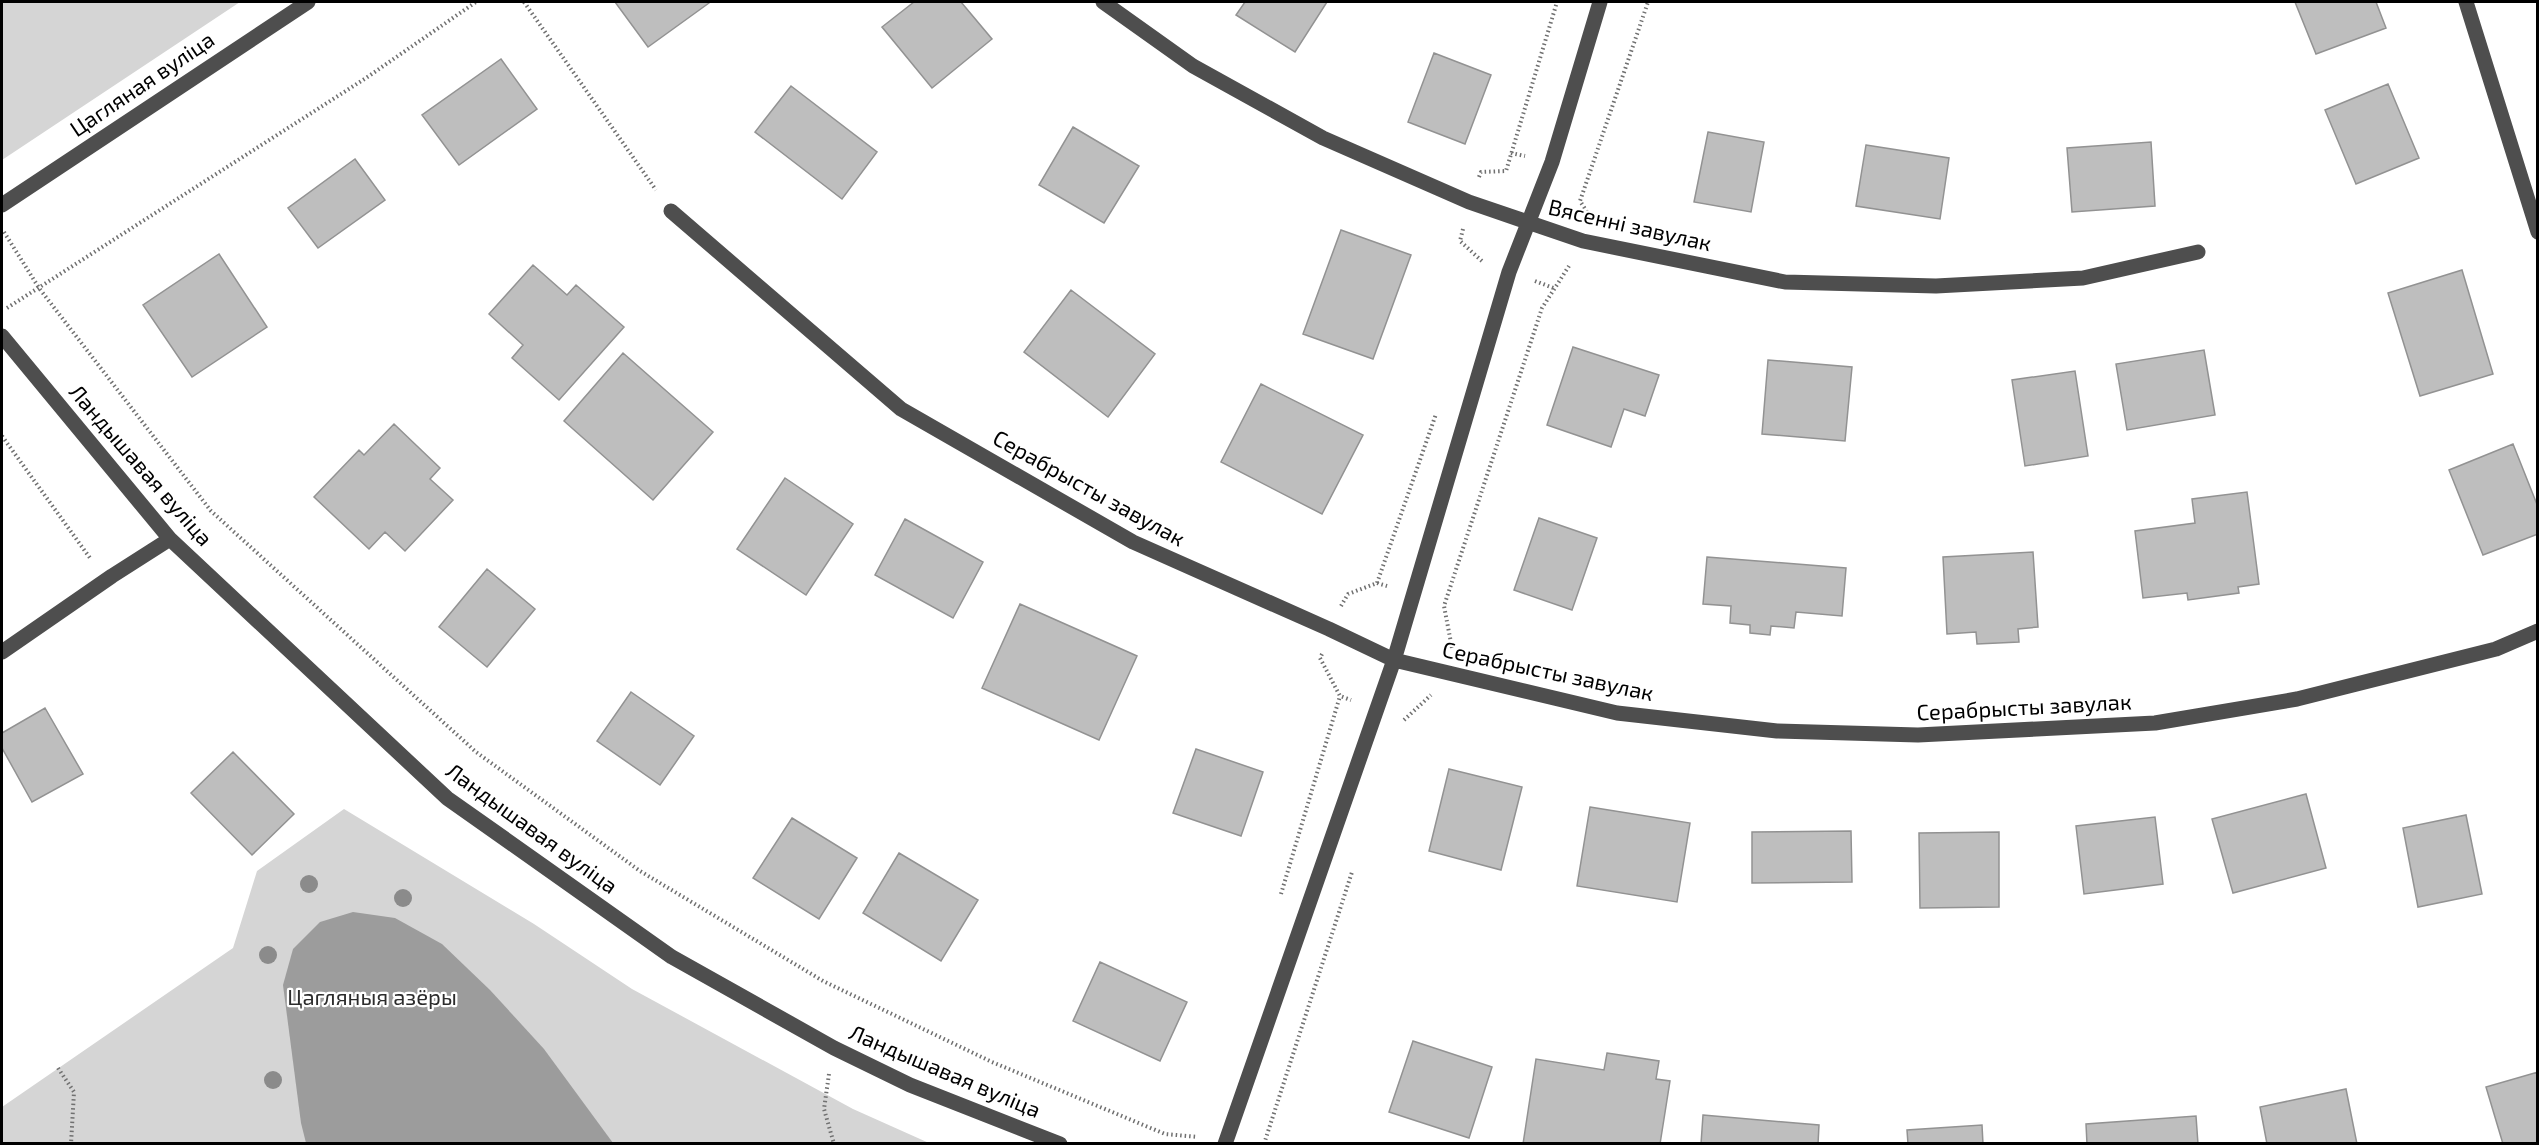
<svg xmlns="http://www.w3.org/2000/svg" width="2539" height="1145" font-family="'Exo 2',sans-serif">
<style>
.green{fill:#d5d5d5}
.water{fill:#9c9c9c}
.building{fill:#bebebe;stroke:#929292;stroke-width:1.5}
.lines{fill:none;stroke-linecap:round;stroke-linejoin:round}
.path{stroke:#707070;stroke-width:4;stroke-dasharray:1.5 3;stroke-linecap:butt}
.minor{stroke:#4e4e4e;stroke-width:15}
.tree{fill:#8b8b8b}
.labels{text-anchor:middle;stroke-width:4.5;stroke-linejoin:round;paint-order:stroke}
.street-label{font-size:22px;fill:#000;stroke:#fff}
.park-label{font-size:22px;fill:#2c2c2c;stroke:#fff}
</style>
<rect width="100%" height="100%" fill="#fff"/>
<path class="green" d="M2,2H240L2,160Z
M344,809L534,924L632,989L853,1109L929,1143L2,1144V1107L233,948L257,871Z"/>
<path class="water" d="M353,912L395,918L442,944L490,990L544,1049L613,1143H306L301,1123L283,985L293,949L320,922Z"/>
<path class="building" d="M615,2H708L709,3L648,47Z
M914,2H961L992,39L932,88L882,27Z
M1245,2H1327L1295,52L1236,15Z
M2295,2H2376L2386,28L2316,54Z
M1434,53L1491,75L1465,144L1408,122Z
M501,59L537,109L459,165L422,115Z
M2388,84L2419,158L2356,184L2325,110Z
M791,86L877,152L842,199L755,132Z
M1073,127L1139,166L1104,223L1039,185Z
M1708,132L1764,142L1751,212L1694,202Z
M2151,142L2155,206L2072,212L2067,148Z
M1866,145L1949,158L1940,219L1856,206Z
M355,159L385,200L318,248L288,208Z
M1341,230L1411,255L1373,359L1303,334Z
M219,254L267,327L192,377L143,305Z
M533,265L567,295L576,285L624,327L559,400L512,358L523,345L489,314Z
M2462,270L2493,374L2420,396L2388,293Z
M1071,290L1155,354L1108,417L1024,352Z
M1573,347L1659,375L1645,416L1624,409L1611,447L1547,425Z
M2204,350L2215,415L2127,430L2116,364Z
M623,353L713,432L653,500L564,421Z
M1768,360L1852,367L1845,441L1762,434Z
M2075,371L2088,456L2025,466L2012,380Z
M1261,384L1363,435L1322,514L1221,462Z
M394,424L440,468L430,479L453,500L405,551L385,532L369,549L314,497L359,450L364,455Z
M2513,444L2538,507V534L2483,555L2449,470Z
M785,478L853,524L806,595L737,549Z
M2247,492L2259,584L2238,587L2239,593L2188,600L2187,593L2143,598L2135,531L2195,523L2192,499Z
M1539,518L1597,538L1572,610L1514,590Z
M905,519L983,562L953,618L875,575Z
M2033,552L2038,627L2018,629L2019,642L1977,644L1976,632L1947,634L1943,557Z
M1707,557L1846,568L1842,616L1796,612L1794,628L1771,626L1770,635L1750,633V625L1730,623L1731,606L1703,604Z
M487,569L535,609L487,667L439,627Z
M1020,604L1137,656L1099,740L982,688Z
M631,692L694,736L660,785L597,741Z
M45,708L83,774L32,802L2,748V733Z
M1196,749L1263,772L1241,836L1173,813Z
M233,752L294,814L252,855L191,793Z
M1449,769L1522,787L1501,870L1429,851Z
M2306,794L2326,868L2233,893L2212,819Z
M1590,807L1690,823L1677,902L1577,886Z
M2466,815L2482,894L2418,907L2403,828Z
M2155,817L2163,884L2084,894L2076,826Z
M792,818L857,858L819,919L753,878Z
M1851,831L1852,882L1752,883V832Z
M1999,832V907L1920,908L1919,833Z
M899,853L978,900L941,961L863,913Z
M1100,962L1187,1002L1160,1061L1073,1021Z
M1413,1041L1492,1067L1469,1138L1389,1112Z
M1607,1053L1659,1061L1656,1079L1670,1081L1660,1144H1523L1536,1059L1604,1070Z
M2538,1072V1144H2503L2486,1087Z
M2346,1089L2357,1144H2267L2260,1107Z
M1703,1115L1819,1125L1818,1144H1701Z
M2196,1116L2198,1144H2087L2086,1124Z
M1982,1125L1983,1144H1908L1907,1130Z"/>
<g class="lines">
<path class="path" d="M524,2L656,190
M1511,153L1525,156
M1479,177L1481,172L1506,171L1557,2
M1587,212L1580,201L1648,2
M1463,229L1460,241L1483,262
M4,232L39,288L211,511L476,752L640,871L823,981L992,1062L1165,1134L1198,1137
M1535,281L1556,289
M7,308L366,78L476,2
M2,436L90,558
M1377,583L1436,414
M1341,606L1348,594L1377,583L1387,586
M1452,648L1444,606L1542,308L1569,266
M1322,654L1320,658L1340,696L1351,700
M1404,720L1431,695
M1281,894L1340,696
M58,1068L74,1092L71,1144
M829,1074L824,1109L834,1144
M1264,1144L1352,872"/>
<path class="minor" d="M1103,2L1193,66L1323,138L1469,202L1583,241L1785,282L1936,286L2083,278L2198,252
M2466,2L2538,232
M2,205L308,2
M671,211L901,409L1133,542L1329,629L1394,660L1617,713L1777,731L1918,735L2155,723L2297,699L2496,649L2538,631
M2,336L170,539L447,798L672,957L834,1048L910,1085L1060,1144
M2,652L112,576L170,539
M1225,1144L1394,660L1509,272L1552,162L1600,2"/>
</g>
<g class="tree">
<circle cx="309" cy="884" r="9"/>
<circle cx="403" cy="898" r="9"/>
<circle cx="268" cy="955" r="9"/>
<circle cx="273" cy="1080" r="9"/>
</g>
<g class="labels">
<g class="street-label">
<text transform="translate(142 84) rotate(-34)" y="8">Цагляная вуліца</text>
<text transform="translate(1630 225) rotate(13)" y="8">Вясенні завулак</text>
<text transform="translate(141 465) rotate(49)" y="8">Ландышавая вуліца</text>
<text transform="translate(1089 488) rotate(29)" y="8">Серабрысты завулак</text>
<text transform="translate(1548 671) rotate(12)" y="8">Серабрысты завулак</text>
<text transform="translate(2024 707) rotate(-3)" y="8">Серабрысты завулак</text>
<text transform="translate(532 828) rotate(36)" y="8">Ландышавая вуліца</text>
<text transform="translate(945 1071) rotate(23)" y="8">Ландышавая вуліца</text>
</g>
<g class="park-label">
<text x="372" y="1005">Цагляныя азёры</text>
</g>
</g>
<rect width="2539" height="1145" fill="none" stroke="#000000" stroke-width="6"/>
</svg>
